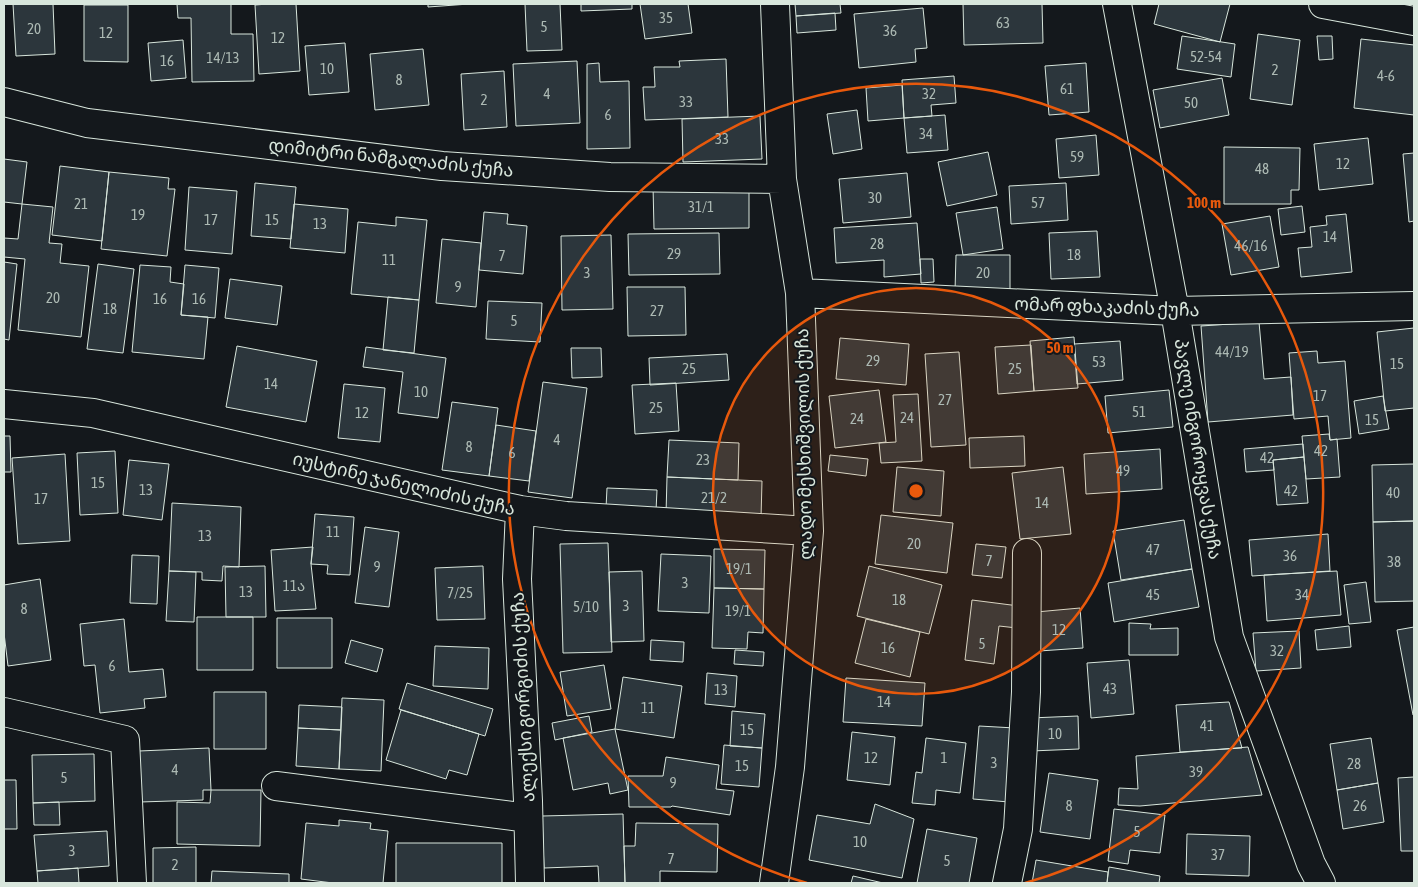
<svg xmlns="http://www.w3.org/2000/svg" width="1418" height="887" font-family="'Asap Condensed','Noto Sans Georgian',sans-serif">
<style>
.building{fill:#2c363c;stroke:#d8e6dc}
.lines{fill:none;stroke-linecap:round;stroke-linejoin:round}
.minor-casing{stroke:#d8e6dc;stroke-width:30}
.minor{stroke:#14181c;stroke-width:28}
.ring{fill:none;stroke:#e8590c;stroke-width:2.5}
.labels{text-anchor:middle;stroke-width:4;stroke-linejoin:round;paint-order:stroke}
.number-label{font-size:15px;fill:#adbab4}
.street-label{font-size:18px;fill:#d8e6dc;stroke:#14181c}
.centre{fill:#e8590c;stroke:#14181c;stroke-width:2.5}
.ring-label{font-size:15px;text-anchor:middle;font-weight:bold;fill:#e8590c;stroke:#14181c;stroke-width:4;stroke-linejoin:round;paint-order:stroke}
</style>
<rect width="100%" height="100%" fill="#14181c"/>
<path class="building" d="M13,4H53L55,54L16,56Z
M177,4H231V34H253L254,81L192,82L191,18H178Z
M268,4H296L300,71L259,74L255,5Z
M428,4H469L428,7Z
M525,4H560L562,50L527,51Z
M581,4H632V9L581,11Z
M640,4H688L692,33L645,39Z
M795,4H840L841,13L796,16Z
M963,4H1042L1043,43L964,45Z
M1159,4H1230L1220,42L1154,24Z
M84,5H128V62L84,61Z
M923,8L927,48L915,49L916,62L859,68L854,14Z
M835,13L836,30L797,33L796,16Z
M1258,34L1300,40L1292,105L1250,99Z
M1182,36L1235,44L1231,77L1177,69Z
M1317,36H1332L1333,59L1319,60Z
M1361,39L1414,45V115L1354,108Z
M183,40L186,78L151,81L148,43Z
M345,43L349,92L309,95L305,46Z
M423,49L429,105L375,110L370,54Z
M726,59L728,117L645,120L643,87H655L654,67H680L679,61Z
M577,61L580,123L516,126L513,64Z
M599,63L600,82L629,81L630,148L587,149V64Z
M1086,63L1089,112L1049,115L1045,66Z
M504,71L507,127L464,130L461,74Z
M954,76L956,103L931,105L932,116L904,118L902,80Z
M1222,78L1229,115L1160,128L1153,90Z
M902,85L904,118L868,121L866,88Z
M857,110L862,149L833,154L827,114Z
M945,115L948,150L907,153L904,118Z
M760,116L762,159L683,162L682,119Z
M1096,135L1099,175L1059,178L1056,139Z
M1368,138L1373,184L1319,190L1314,144Z
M1224,147L1300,148L1299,190H1291V204H1224Z
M988,152L997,195L947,206L938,162Z
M1414,153V221L1409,222L1403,154Z
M4,159L27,162L22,204L4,202Z
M60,166L109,172L102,241L52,235Z
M109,172L169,178L168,189H175L167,256L101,249Z
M907,173L911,217L843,223L839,179Z
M255,183L296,187L291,239L251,236Z
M1066,183L1068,220L1011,224L1009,186Z
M749,184V228L654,229L653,186Z
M189,187L237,191L232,254L185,250Z
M22,204L53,207L49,243L62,244L60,263L89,266L81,337L18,330L25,259L4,257V238L18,239Z
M294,204L348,209L345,253L290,248Z
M1302,206L1305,232L1281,235L1278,209Z
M997,207L1003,249L963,255L956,213Z
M484,212L508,214L507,224L527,226L523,274L479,270Z
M1346,214L1352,272L1301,277L1298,248L1312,247L1310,227L1327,225L1326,216Z
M1270,216L1279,267L1231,275L1222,224Z
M396,217L427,220L419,300L351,294L358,222L396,226Z
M917,223L921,274L884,277V260L836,263L834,228Z
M1097,231L1100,277L1051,279L1049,233Z
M719,233L720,274L629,275L628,234Z
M611,235L613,309L562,310L561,236Z
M442,239L481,243L476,307L436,303Z
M956,255H1010V292L955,291Z
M920,259H933L934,282L921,283Z
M4,262L17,264L9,340L4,339Z
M98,264L134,269L123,353L87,349Z
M140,265L171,267L170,282L184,284L181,315L208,317L204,359L132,352Z
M185,265L219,268L215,318L181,315Z
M230,279L282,286L277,325L225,318Z
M627,287H685L686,335L628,336Z
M388,297L419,300L414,353L383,350Z
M488,301L542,303L540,342L486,339Z
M1259,322L1264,379L1291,377L1293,415L1208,422L1201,326Z
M1414,328V408L1385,411L1377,332Z
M1074,337L1078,388L1034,391L1030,341Z
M840,338L909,344L906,385L836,379Z
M1120,341L1123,380L1077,384L1074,344Z
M1031,345L1034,391L998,394L995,347Z
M237,346L317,361L306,422L226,407Z
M366,347L446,358L438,418L398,413L403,372L363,367Z
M571,348H601L602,377L572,378Z
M1317,351L1318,363L1345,361L1351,438L1330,440L1328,416L1294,419L1289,353Z
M959,352L966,445L931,447L925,354Z
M727,354L729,380L650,385L649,358Z
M543,382L587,388L572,498L528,492Z
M676,383L679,431L635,434L632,385Z
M344,384L385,388L380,442L338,438Z
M879,390L886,442L835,448L829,396Z
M1169,390L1173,427L1108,433L1105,396Z
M918,394L922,461L881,463L879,443L896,442L893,395Z
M1383,396L1389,429L1359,434L1354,401Z
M452,402L498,408L489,476L442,470Z
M496,425L536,431L529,481L489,476Z
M1329,434L1330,440L1337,439L1340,477L1306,479L1302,436Z
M4,436H10L11,472H4Z
M1024,436L1025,466L970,468L969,438Z
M669,440L739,443L738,480L667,477Z
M1303,444L1304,457L1273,460L1274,470L1246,472L1244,449Z
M1160,449L1162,489L1086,494L1084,454Z
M115,451L118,513L80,515L77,453Z
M65,454L70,541L18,544L12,458Z
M830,455L868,459L866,476L828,471Z
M1304,457L1308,503L1277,505L1273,460Z
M129,460L169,464L162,520L123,515Z
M1414,464V521L1373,522L1372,465Z
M897,467L944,471L941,516L893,512Z
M1063,467L1071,534L1020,539L1012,473Z
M667,477L762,481L761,518L666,515Z
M607,488L657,490L656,511L606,508Z
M172,503L241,507L239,567L223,566L222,581L202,580V572L169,571Z
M315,514L354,517L350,575L327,574L328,565L311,564Z
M881,515L953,523L947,573L875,564Z
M1184,520L1192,569L1121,580L1113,531Z
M1414,521V601L1375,602L1373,522Z
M365,527L399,532L389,607L355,603Z
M1328,534L1330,571L1252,576L1249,540Z
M608,543L612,652L563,653L560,544Z
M976,544L1006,547L1002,578L972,575Z
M313,547L311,564L316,609L275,611L271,550Z
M714,549L765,550L764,589L714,588Z
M661,554L711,556L709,613L658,611Z
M132,555L159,556L157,604L130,603Z
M265,566L266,617H226L225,567Z
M483,566L485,619L437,620L435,568Z
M869,566L942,585L929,634L857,616Z
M1192,569L1199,607L1114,622L1108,583Z
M169,571L196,572L194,622L166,621Z
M642,571L644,641L611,642L609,572Z
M1337,571L1341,615L1267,621L1264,575Z
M40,579L51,660L8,666L4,633V585Z
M1366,582L1371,622L1349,624L1344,585Z
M714,588L764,589L763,633L748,632L747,649L712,648Z
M972,600L1019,606L1017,628L999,626L994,664L965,660Z
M1080,608L1083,648L1039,651L1036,612Z
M197,617H253V670H197Z
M277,618H332V668H277Z
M124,619L129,672L163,669L166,697L144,699L145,708L100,713L95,665L84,666L80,624Z
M866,619L920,632L910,677L855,663Z
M1129,623L1151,624L1150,629L1178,628V655H1129Z
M1349,626L1351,647L1317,650L1315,630Z
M1414,627V715H1413L1397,630Z
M1299,631L1301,668L1256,671L1253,633Z
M351,640L383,649L377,672L345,663Z
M651,640L684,642L683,662L650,660Z
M435,646L489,648L488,689L433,686Z
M735,650L764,652L763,666L734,664Z
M1129,660L1134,714L1091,718L1087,663Z
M604,665L611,709L567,716L560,672Z
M707,673L737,676L735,707L705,704Z
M623,677L682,686L674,738L615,729Z
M846,678L925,683L922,726L843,722Z
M407,683L493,709L485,736L399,709Z
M214,692H266V749H214Z
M342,698L384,700L381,771L339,769Z
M1229,702L1242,748L1180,752L1176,705Z
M299,705L342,707L341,730L298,728Z
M401,710L479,734L467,775L449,770L446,779L386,760Z
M732,711L765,714L762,748L730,746Z
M589,716L592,732L555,740L552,723Z
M1078,716L1079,749L1031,751L1030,718Z
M979,726L1015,728L1009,802L973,799Z
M298,728L341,730L339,769L296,766Z
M615,729L628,790L610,794L608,783L573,790L563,738Z
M852,732L895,737L890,785L847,780Z
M926,738L966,743L960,793L936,790L935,805L912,803L916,772L922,773Z
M1371,738L1378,783L1337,790L1330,744Z
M724,745L762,748L759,787L721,784Z
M1248,747L1262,795L1140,806L1118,805L1119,788L1138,789L1136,756Z
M209,748L211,790H203V800L140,802L139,751Z
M94,754L95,801L33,803L32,755Z
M666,757L719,765L716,789L734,791L730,815L672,806L671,807H629L628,776H663Z
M1049,773L1098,780L1090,839L1040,832Z
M1414,777V851H1401L1398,778Z
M4,780H16L17,829H4Z
M1378,783L1384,822L1343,829L1337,790Z
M211,790H261L260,846L177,844V802L210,803Z
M59,802L60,825H34L33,803Z
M875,804L914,819L902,878L809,860L817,815L870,824Z
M1114,809L1165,815L1160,853L1130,850L1128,864L1108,861Z
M623,814L625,883H599L598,866L544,868L542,816Z
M339,820L371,823L370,829L388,831L383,883H333L301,879L306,823L339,826Z
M636,823L718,824L717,872L660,871V883H625L624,846H635Z
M927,829L977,838L969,883H917Z
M107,831L109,866L37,871L34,835Z
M1187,834L1250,836L1249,876L1186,874Z
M396,843H502V883H396Z
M196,847V883H153V848Z
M1036,860L1108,872L1107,883H1032Z
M1109,867L1160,876L1159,883H1107Z
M78,868L79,883H38L37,871Z
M212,871L289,874V883H211Z
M853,876L883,883H851Z"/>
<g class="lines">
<g class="minor-casing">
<path id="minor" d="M1117,4L1175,311L1229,637L1311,864L1321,883
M1323,4L1414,21
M4,102L87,123L442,166L610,177L782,179
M800,293L1175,311L1414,306
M4,404L93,413L520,510L566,516L809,531
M520,510L517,579L528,801L530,883
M4,712L125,740L132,883
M276,786L528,818
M774,883L790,767L809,531L800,293L782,179L775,4
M1007,883L1018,829L1026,692L1027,553"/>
</g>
<use href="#minor" class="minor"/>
</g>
<circle cx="916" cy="491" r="203" fill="#e8590c" fill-opacity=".12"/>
<g class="ring">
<circle cx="916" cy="491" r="203"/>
<path d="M807 883A407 407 0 1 1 1025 883"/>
</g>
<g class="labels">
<g class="number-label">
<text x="666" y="23">35</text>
<text x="1003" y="28">63</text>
<text x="544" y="32">5</text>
<text x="34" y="34">20</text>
<text x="890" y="36">36</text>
<text x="106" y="38">12</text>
<text x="278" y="43">12</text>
<text x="1206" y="62">52-54</text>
<text x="223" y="63">14/13</text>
<text x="167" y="66">16</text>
<text x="327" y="74">10</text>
<text x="1275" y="75">2</text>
<text x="1386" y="81">4-6</text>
<text x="399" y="85">8</text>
<text x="1067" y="94">61</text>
<text x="547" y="99">4</text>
<text x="929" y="99">32</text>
<text x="484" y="105">2</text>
<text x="686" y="107">33</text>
<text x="1191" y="108">50</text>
<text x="608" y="120">6</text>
<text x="926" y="139">34</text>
<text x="722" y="144">33</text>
<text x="1077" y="162">59</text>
<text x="1343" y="169">12</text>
<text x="1262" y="174">48</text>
<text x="875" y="203">30</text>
<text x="1038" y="208">57</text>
<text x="81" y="209">21</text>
<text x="701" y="212">31/1</text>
<text x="138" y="220">19</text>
<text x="211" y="225">17</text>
<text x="272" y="225">15</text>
<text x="320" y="229">13</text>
<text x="1330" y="242">14</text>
<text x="877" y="249">28</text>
<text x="1251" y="251">46/16</text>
<text x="674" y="259">29</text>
<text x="1074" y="260">18</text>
<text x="502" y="261">7</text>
<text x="389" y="265">11</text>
<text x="587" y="278">3</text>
<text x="983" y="278">20</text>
<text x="458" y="292">9</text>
<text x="53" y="303">20</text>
<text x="160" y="304">16</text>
<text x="199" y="304">16</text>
<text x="110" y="314">18</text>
<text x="657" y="316">27</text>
<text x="514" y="326">5</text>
<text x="1232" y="357">44/19</text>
<text x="873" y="366">29</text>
<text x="1099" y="367">53</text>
<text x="1397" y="369">15</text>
<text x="689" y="374">25</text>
<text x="1015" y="374">25</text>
<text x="271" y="389">14</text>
<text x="421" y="397">10</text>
<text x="1320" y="401">17</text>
<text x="945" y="405">27</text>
<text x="656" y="413">25</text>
<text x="1139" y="417">51</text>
<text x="362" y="418">12</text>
<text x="907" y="423">24</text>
<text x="857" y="424">24</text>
<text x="1372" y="425">15</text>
<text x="557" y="445">4</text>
<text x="469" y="452">8</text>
<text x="1321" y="456">42</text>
<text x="512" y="458">6</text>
<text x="1267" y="463">42</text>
<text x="703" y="465">23</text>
<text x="1123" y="476">49</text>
<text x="98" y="488">15</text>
<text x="146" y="495">13</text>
<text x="1291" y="496">42</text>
<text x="1393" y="498">40</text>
<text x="714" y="503">21/2</text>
<text x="41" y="504">17</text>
<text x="1042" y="508">14</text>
<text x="333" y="537">11</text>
<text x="205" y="541">13</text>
<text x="914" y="549">20</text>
<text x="1153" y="555">47</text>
<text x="1290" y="561">36</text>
<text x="989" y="566">7</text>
<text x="1394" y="567">38</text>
<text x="377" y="572">9</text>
<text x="739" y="574">19/1</text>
<text x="685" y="588">3</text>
<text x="294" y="591">11ა</text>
<text x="246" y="597">13</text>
<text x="460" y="598">7/25</text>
<text x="1153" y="600">45</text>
<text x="1302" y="600">34</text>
<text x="899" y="605">18</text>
<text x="626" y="611">3</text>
<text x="586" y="612">5/10</text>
<text x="24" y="614">8</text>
<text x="738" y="616">19/1</text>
<text x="1059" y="635">12</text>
<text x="982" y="649">5</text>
<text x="888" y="653">16</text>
<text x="1277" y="656">32</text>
<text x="112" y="671">6</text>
<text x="1110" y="694">43</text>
<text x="721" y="695">13</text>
<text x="884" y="707">14</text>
<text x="648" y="713">11</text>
<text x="1207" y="731">41</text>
<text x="747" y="735">15</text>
<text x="1055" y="739">10</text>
<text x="871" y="763">12</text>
<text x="944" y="763">1</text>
<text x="994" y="768">3</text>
<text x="1354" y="769">28</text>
<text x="742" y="771">15</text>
<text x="175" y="775">4</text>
<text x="1196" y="777">39</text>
<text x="64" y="783">5</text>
<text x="673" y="788">9</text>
<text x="1069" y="811">8</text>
<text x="1360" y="811">26</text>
<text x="1137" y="837">5</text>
<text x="860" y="847">10</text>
<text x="72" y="856">3</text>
<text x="1218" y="860">37</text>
<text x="671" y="864">7</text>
<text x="947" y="866">5</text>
<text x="175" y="870">2</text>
</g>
<g class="street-label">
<text transform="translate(391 158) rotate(6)" y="6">დიმიტრი ნამგალაძის ქუჩა</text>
<text transform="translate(1107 307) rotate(2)" y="6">ომარ ფხაკაძის ქუჩა</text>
<text transform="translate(804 444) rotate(-91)" y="6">ლადო მესხიშვილის ქუჩა</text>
<text transform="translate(1198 449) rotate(81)" y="6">პავლე ინგოროყვას ქუჩა</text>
<text transform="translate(404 484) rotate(13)" y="6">იუსტინე ჯანელიძის ქუჩა</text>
<text transform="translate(523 697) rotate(-93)" y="6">ალექსი გორგიძის ქუჩა</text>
</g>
</g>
<circle cx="916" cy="491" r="8" class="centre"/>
<g class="ring-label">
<text x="1204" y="208">100 m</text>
<text x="1060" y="353">50 m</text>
</g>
<rect width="1418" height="887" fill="none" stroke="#d8e6dc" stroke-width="10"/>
</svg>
